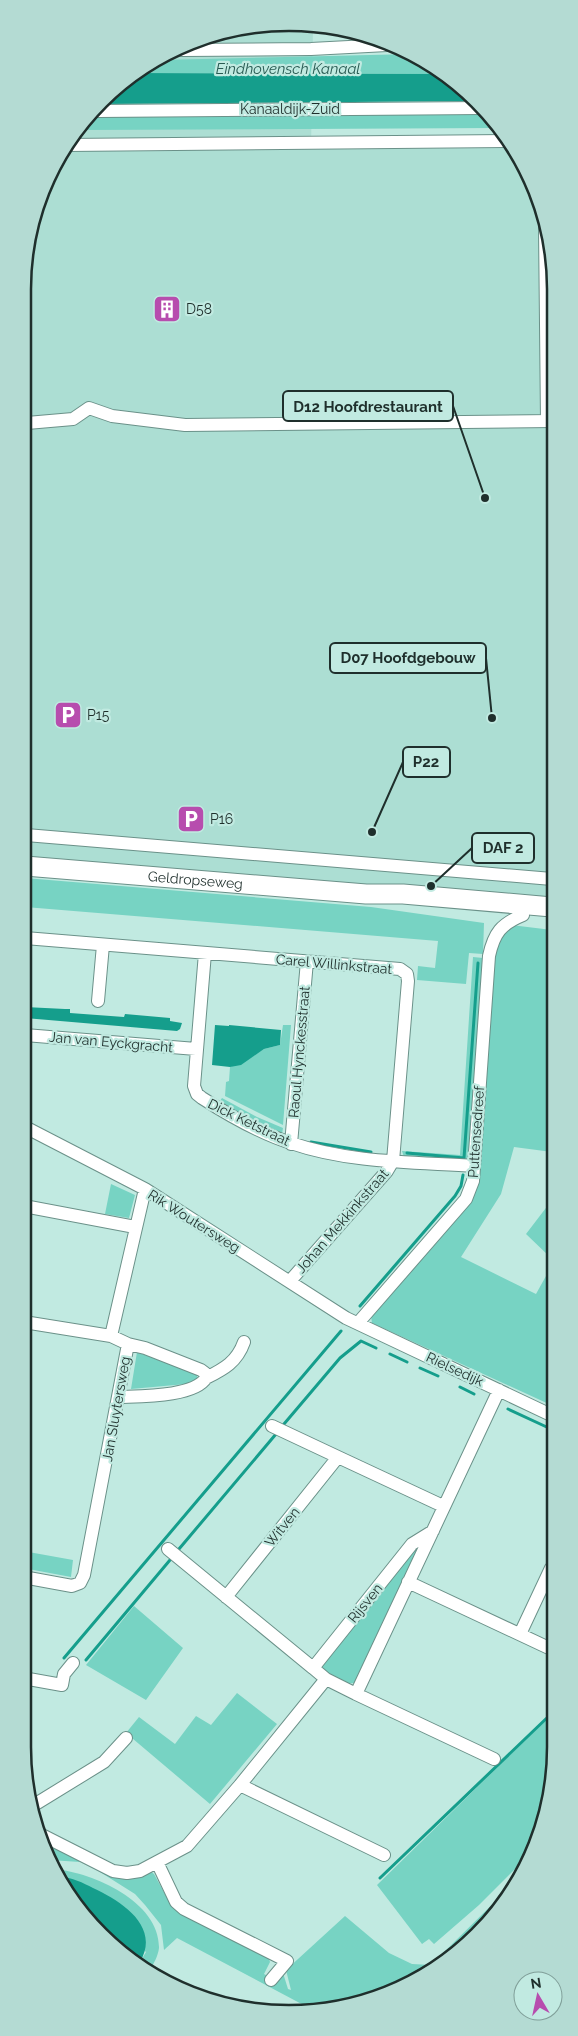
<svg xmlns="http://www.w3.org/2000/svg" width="578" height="2036" font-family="Raleway,sans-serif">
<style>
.built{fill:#acded3}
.green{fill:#77d3c3}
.water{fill:#159e8c}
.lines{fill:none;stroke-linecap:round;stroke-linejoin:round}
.stream{stroke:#159e8c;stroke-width:3}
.minor-casing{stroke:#6b9189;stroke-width:14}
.secondary-casing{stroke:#6b9189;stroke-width:21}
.minor{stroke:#fff;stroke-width:12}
.secondary{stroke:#fff;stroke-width:19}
.labels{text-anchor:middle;stroke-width:4.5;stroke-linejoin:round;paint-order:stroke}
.street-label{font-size:14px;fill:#1f2f2c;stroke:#c1eae1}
.poi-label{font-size:14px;fill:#1f2f2c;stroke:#c1eae1;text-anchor:start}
.water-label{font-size:15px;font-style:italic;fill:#285a52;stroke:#c1eae1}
.rim{fill:none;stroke:#1f2f2c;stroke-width:2.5}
.leader{fill:none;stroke:#1f2f2c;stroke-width:2}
.callout-dot{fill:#1f2f2c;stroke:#c1eae1;stroke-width:2}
.callout{fill:#c1eae1;stroke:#1f2f2c;stroke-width:2}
.callout-label{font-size:15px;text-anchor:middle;font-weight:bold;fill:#1f2f2c}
</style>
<rect width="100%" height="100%" fill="#c1eae1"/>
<path class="built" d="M237,28H313L311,149L512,148L528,171L553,254L552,900L25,858L28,237L67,141L141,68Z"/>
<path class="green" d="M412,54L422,58L443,74L135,73L141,68L160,60Z
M282,113H486L497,128L78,130L93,116Z
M25,878L371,907L484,923L483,954L469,953L466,984L417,980L418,966L435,968L438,941L25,907Z
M511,925L552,930V1152L514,1147L501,1194L461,1257L536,1294L551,1267V1405L372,1323L371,1316L471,1201L477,1187L494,949L498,940Z
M473,957L483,958L469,1159L465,1161L404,1157L402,1151L460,1155Z
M283,1025H291L283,1125L225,1096L226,1082L229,1081L230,1067L250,1058L264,1049L280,1045Z
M222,1098L257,1117L283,1128L282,1134L218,1104Z
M111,1184L135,1195L129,1218L105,1214Z
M552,1200L551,1258L526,1234Z
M137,1352L197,1375V1383L131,1389Z
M416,1545H420L357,1682C345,1687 327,1677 322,1666Z
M23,1551L73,1560L71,1577L23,1568Z
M134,1606L183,1648L146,1700L86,1665Z
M237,1693L277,1724L210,1804L126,1733L139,1717L175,1744L196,1716L211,1725Z
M551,1715L550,1799L529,1855L479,1905L434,1944L429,1939L422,1944L377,1885Z
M41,1840L75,1858L80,1862L50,1860L43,1849Z
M81,1860L150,1871L154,1874L171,1905L268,1956L270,1962L264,1974L275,1980L283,1973L288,1989L291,1990L286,1970L345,1916L389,1953L412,1964L431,1965L522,1875L520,1881L451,1959L358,2004L311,2009L177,1938L164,1950L161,1925L145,1905L135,1894Z
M55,1869C94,1873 160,1902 159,1948C158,1956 154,1963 150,1970L140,1962L146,1952L64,1877H60Z"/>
<path class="water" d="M135,73L443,74L477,101L104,104Z
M25,1007L65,1009H70V1013L124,1017L125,1014L170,1018V1021L182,1023L180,1029L177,1031L25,1018Z
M215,1025L229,1026V1025L281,1030L280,1045L264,1049L241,1065L230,1067L212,1065Z
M60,1877C72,1877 83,1883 93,1888C121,1901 161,1926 140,1962L89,1923Z"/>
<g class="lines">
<path class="stream" d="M311,1142L371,1152
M407,1153L464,1158L478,963
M360,1306L455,1196L461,1186L463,1175
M390,1354L407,1362
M420,1368L438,1376
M460,1387L474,1394
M508,1409L551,1429
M284,1424L340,1358L361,1341L376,1348
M179,1549L276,1434
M64,1658L341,1331
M86,1660L170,1560
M380,1878L551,1714"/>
<g class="minor-casing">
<path id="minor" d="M182,50L311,49L387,45
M97,111L483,108
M66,145L507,141
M545,227L547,421
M27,423L73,419L89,408L112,416L185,425L553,421
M26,835L552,879
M25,938L400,969L407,974L408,981L393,1161L387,1171L290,1281
M205,953L194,1086L197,1094L202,1098C230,1116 259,1133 291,1143C349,1163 413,1162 474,1166
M98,1001L103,945
M25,1035L196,1049
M25,1127L145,1189L346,1318L551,1415
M291,1144L307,961
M24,1206L135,1227
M24,1322L111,1336
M358,1323L466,1199L473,1181L489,956C494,933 501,924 523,915
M206,1378C224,1369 237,1362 244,1342
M119,1397C140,1396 194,1397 206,1378L205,1373L201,1370L145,1348L128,1344
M272,1426L338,1457
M433,1531L412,1544L313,1668L326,1679L356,1694L494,1759
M168,1549L313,1668
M23,1577L72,1586L80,1583L84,1575L128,1344L111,1336L145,1189
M408,1582L551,1649
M226,1597L338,1457L443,1506
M520,1634L551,1568
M23,1678L62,1685L64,1674L73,1663
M356,1694L499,1390
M240,1785L384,1855
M34,1805L104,1762L126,1738
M40,1834L113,1871L127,1873L140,1871L187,1846L240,1785L326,1679
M157,1862L176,1902L184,1909L287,1961L271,1980"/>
</g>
<g class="secondary-casing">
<g id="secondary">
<path id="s1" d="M25,866L366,894H403L552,907"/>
</g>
</g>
<use href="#minor" class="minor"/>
<use href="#secondary" class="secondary"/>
</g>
<defs>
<g id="building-square" transform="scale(1.4375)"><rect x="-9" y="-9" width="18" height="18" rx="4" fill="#b74dae" stroke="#c1eae1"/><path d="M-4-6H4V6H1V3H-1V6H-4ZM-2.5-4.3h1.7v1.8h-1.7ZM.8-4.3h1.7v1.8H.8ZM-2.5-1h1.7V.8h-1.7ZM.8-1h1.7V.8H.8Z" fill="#fff"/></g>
<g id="parking-square" transform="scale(1.4375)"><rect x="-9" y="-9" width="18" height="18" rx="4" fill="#b74dae" stroke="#c1eae1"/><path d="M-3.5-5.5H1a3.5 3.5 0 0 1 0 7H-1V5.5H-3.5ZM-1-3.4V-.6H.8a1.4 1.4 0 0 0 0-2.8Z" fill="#fff"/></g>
</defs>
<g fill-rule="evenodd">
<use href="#building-square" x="167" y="309"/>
<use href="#parking-square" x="68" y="715"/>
<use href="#parking-square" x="191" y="819"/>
</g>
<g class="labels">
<g class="street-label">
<text x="290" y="114">Kanaaldijk-Zuid</text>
<text dy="5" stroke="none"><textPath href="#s1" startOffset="171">Geldropseweg</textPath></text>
<text transform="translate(334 964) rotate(5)" y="5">Carel Willinkstraat</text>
<text transform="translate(111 1042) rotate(5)" y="5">Jan van Eyckgracht</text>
<text transform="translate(299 1052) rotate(-85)" y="5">Raoul Hynckesstraat</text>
<text transform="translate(249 1122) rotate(26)" y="5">Dick Ketstraat</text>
<text transform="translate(476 1132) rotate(-86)" y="5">Puttensedreef</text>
<text transform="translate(194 1221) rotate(32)" y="5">Rik Woutersweg</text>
<text transform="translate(342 1221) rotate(-49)" y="5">Johan Mekkinkstraat</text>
<text transform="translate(455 1369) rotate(25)" y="5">Rielsedijk</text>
<text transform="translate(116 1409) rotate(-80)" y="5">Jan Sluytersweg</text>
<text transform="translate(282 1527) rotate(-51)" y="5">Witven</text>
<text transform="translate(365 1603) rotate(-51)" y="5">Rijsven</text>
</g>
<g class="poi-label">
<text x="186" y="314">D58</text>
<text x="87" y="720">P15</text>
<text x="210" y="824">P16</text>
</g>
<g class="water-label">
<text x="288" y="74">Eindhovensch Kanaal</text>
</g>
</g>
<path d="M0 0H578V2036H0ZM289 31H289A258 258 0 0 1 547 289V1747A258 258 0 0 1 289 2005H289A258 258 0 0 1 31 1747V289A258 258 0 0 1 289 31Z" fill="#b4dbd3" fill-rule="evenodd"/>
<path class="rim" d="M289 31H289A258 258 0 0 1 547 289V1747A258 258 0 0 1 289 2005H289A258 258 0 0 1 31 1747V289A258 258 0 0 1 289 31Z"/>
<path class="leader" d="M485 498L453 406M492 718L486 658M372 832L403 762M431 886L472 848"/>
<g class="callout-dot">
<circle cx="485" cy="498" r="5"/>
<circle cx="492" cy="718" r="5"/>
<circle cx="372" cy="832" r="5"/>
<circle cx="431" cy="886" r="5"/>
</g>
<g class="callout">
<rect x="283" y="391" width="170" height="30" rx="5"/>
<rect x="330" y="643" width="156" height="30" rx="5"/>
<rect x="403" y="747" width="47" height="30" rx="5"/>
<rect x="472" y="833" width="62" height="30" rx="5"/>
</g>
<g class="callout-label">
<text x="368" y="412">D12 Hoofdrestaurant</text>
<text x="408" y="663">D07 Hoofdgebouw</text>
<text x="426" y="767">P22</text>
<text x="503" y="853">DAF 2</text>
</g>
<g transform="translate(538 1996) rotate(351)"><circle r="24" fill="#c1eae1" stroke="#809f99"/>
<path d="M0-4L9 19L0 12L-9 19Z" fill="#b74dae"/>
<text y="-8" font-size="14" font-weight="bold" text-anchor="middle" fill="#1f2f2c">N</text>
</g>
</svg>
